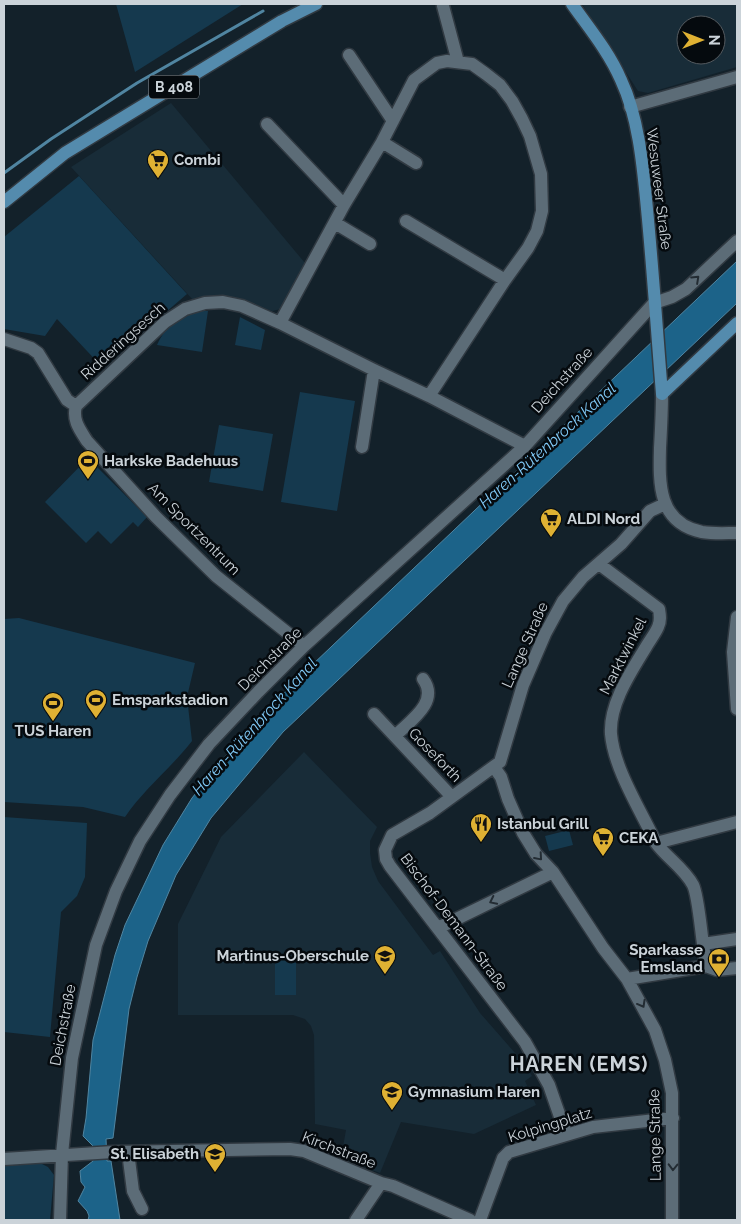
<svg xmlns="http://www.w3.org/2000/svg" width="741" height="1224" font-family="Raleway,sans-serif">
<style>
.built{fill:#182c38;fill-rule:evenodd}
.green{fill:#15394e}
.water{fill:#1c6389;stroke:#5085a1}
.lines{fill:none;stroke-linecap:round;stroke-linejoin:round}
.stream{stroke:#5085a1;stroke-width:3}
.minor-casing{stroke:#313a42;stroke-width:15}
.major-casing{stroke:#313a42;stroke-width:15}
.minor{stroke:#5c6c77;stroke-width:12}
.major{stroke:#548bad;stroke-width:12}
.oneway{stroke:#232c33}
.labels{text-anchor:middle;stroke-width:5;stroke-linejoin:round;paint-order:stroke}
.shield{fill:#050a0e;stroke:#90979c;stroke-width:1}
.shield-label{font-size:14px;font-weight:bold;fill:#cbd3d9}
.poi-label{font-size:15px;font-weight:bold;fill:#cbd3d9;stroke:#050a0e;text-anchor:start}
.street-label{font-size:15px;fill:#cbd3d9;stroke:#050a0e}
.water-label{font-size:16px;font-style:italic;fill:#81caf7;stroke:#050a0e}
.district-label{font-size:20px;font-weight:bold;letter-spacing:1px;fill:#cbd3d9;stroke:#050a0e}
</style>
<rect width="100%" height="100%" fill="#13212a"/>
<path class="built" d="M582,4H737V67L648,93L638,91ZM686,25H716V55H686Z
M171,103L305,263L288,300L281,309L272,311L251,304L213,298L193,300L71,167Z
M304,752L377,827L370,841V853L372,867L378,881L433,955L440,951L480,1013L523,1062L532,1076L525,1081L536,1105L474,1134L401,1122L380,1173L341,1158L346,1130L315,1124L314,1035L311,1026L305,1019L293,1015H178V924L221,837Z"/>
<path class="green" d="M116,4H243L135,72Z
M79,176L187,294L102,367L57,319L45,336L4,329V237Z
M198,311H208L202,352L157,345C167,324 177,318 198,311Z
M240,317L265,330L261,350L235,345Z
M300,392L355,401L337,511L281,502Z
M219,425L273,434L263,491L209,482Z
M88,458L147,517L138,527L133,522L111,544L98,531L86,543L45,502Z
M19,618L195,663L187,697L192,741C171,768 144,789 125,817L83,807L4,802V619Z
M4,817L87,823L85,877L77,896L61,912L50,1037L4,1032Z
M569,830L573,845L549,851L545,836Z
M275,959H296V995H275Z
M40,1163L48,1167L54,1175L50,1220H4V1166Z"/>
<path class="water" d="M737,261V303L283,732L211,818L176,875L148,941L137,977L129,1009L113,1138L106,1139L107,1161H111L120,1220H88L89,1216L87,1211L78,1201L85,1187L81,1182L80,1171L93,1161V1146L83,1136L86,1118L93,1040L115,955L125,925L163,845L192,798L228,753L261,716L311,666Z"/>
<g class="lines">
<path class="stream" d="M4,173L51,139L137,83L263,11"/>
<g class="minor-casing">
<path id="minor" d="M443,6L458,62
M349,55L393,121
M630,107L737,77
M267,124L344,205
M382,142L416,163
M406,221L505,280
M335,223L370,244
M280,323L344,205L382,142L414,80L437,63L447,61L472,64L486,74L500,85L512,101L522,119L530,136L541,174L542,211L537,231L528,248L505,280L429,396
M4,339L31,348L38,353L67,400L76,406C72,420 80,430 87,441L156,517L216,576L304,646
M662,394C662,412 661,430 660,448C659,484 658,523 702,532C714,534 726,533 737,533
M76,406L165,322L185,309L205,303L223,302L242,306L280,323L374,370L429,396L525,446
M362,447L374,370
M599,564L659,609C660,615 661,621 658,627C655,634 650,640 646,647C631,672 609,704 611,734C614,769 641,811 656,843L737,822
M737,617L733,652L737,709
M374,714L452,797
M395,736C410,721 440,702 423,679
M494,767L501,777L508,799L523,833L536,854L553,872L603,948L627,979L655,1030L665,1060L672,1093V1220
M656,843C667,858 684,868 693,885C698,895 701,931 703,944
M438,928L553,872
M706,966L703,944L737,939
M627,979L706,966L717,970L737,968
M566,1134L549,1085L525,1042L390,866L386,859L385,850L392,835L430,813L500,762L523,685L545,634L563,601L583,577L621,544L650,511L665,504
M128,1152L133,1191L142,1209
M4,1159L113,1152L290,1149L304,1151L381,1183L393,1186L470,1220
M60,1220L62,1154L72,1058L96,945L116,891L140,841L170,795L209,744L258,692L304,646L525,446L654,303L672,297L686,289L737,241
M356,1220L381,1183
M480,1220L503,1158L509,1152L593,1127L673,1118"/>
</g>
<g class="major-casing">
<path id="major" d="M572,4C589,28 609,52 621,80C639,118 643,168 647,209C653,271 657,333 662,394
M4,202L65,153L282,21L316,4
M662,394L737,323"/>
</g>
<use href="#minor" class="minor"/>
<use href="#major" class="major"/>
</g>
<defs><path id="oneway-chevron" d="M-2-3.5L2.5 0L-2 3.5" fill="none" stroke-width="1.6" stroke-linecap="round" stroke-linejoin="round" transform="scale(1.25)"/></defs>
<g class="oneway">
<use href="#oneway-chevron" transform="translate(696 279) rotate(-43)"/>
<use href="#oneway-chevron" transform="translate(539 857) rotate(49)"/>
<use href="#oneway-chevron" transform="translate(493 901) rotate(154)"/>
<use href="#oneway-chevron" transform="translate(642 1004) rotate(61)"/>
<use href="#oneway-chevron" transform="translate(673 1167) rotate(91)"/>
</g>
<defs>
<g id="supermarket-pin" transform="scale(1.125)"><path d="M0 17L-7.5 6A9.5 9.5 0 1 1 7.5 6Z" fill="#dfb133" stroke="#050a0e"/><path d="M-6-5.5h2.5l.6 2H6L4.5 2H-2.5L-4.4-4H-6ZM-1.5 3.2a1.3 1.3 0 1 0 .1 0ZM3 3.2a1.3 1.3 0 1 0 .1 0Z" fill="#111"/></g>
<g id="stadium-pin" transform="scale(1.125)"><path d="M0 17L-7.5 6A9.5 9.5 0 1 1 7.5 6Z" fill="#dfb133" stroke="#050a0e"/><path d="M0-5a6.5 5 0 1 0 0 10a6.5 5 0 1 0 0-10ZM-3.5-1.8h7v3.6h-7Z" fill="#111"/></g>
<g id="restaurant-pin" transform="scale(1.125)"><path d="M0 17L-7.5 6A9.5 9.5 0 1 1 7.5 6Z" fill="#dfb133" stroke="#050a0e"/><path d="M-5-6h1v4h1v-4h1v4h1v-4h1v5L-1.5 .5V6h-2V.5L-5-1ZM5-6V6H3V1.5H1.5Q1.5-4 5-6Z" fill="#111"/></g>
<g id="school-pin" transform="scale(1.125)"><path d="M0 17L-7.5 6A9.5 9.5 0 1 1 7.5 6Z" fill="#dfb133" stroke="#050a0e"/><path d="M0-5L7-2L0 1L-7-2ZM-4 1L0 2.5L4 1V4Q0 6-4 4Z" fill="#111"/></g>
<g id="bank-pin" transform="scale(1.125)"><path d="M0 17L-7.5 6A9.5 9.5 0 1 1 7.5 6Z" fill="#dfb133" stroke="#050a0e"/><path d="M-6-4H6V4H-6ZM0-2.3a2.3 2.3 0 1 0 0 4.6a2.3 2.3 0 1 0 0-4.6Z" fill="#111"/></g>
</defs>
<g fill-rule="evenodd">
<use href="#supermarket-pin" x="158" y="160"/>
<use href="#stadium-pin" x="88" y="461"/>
<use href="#supermarket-pin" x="551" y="519"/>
<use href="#stadium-pin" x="96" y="700"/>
<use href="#stadium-pin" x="53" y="703"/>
<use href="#restaurant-pin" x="481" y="824"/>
<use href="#supermarket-pin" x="603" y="838"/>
<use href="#school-pin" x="385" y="956"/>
<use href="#bank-pin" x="719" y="959"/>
<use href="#school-pin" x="392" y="1092"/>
<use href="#school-pin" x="215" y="1154"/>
</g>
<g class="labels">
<rect class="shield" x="149" y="75.5" width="50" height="23" rx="4"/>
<g class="shield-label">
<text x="174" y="92">B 408</text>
</g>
<g class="poi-label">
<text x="174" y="165">Combi</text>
<text x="104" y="466">Harkske Badehuus</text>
<text x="567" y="524">ALDI Nord</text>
<text x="112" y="705">Emsparkstadion</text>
<text x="53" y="736" text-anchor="middle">TUS Haren</text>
<text x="497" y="829">Istanbul Grill</text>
<text x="619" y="843">CEKA</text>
<text x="703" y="955" text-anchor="end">Sparkasse<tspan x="703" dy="17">Emsland</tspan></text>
<text x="369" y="961" text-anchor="end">Martinus-Oberschule</text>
<text x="408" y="1097">Gymnasium Haren</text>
<text x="199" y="1159" text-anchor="end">St. Elisabeth</text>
</g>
<g class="street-label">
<text transform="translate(659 189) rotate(83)" y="5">Wesuweer Straße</text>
<text transform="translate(123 341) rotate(-42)" y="5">Ridderingsesch</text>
<text transform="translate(562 380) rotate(-48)" y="5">Deichstraße</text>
<text transform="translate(194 529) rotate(45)" y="5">Am Sportzentrum</text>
<text transform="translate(525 645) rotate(-66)" y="5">Lange Straße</text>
<text transform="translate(623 656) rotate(-63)" y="5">Marktwinkel</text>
<text transform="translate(270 659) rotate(-45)" y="5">Deichstraße</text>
<text transform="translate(435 755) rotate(46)" y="5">Goseforth</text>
<text transform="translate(454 922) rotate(53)" y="5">Bischof-Demann-Straße</text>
<text transform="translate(63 1025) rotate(-79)" y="5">Deichstraße</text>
<text transform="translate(550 1125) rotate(-17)" y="5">Kolpingplatz</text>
<text transform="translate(655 1135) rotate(-91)" y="5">Lange Straße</text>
<text transform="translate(339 1150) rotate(21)" y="5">Kirchstraße</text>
</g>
<g class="water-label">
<text transform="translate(547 445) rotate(-42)" y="6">Haren-Rütenbrock Kanal</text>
<text transform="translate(254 726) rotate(-48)" y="6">Haren-Rütenbrock Kanal</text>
</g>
<g class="district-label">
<text x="579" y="1071">HAREN (EMS)</text>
</g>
</g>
<rect width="741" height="1224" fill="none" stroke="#cbd3d9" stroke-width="10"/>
<g transform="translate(701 40) rotate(90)"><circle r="24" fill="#050a0e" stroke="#545a5f"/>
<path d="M0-4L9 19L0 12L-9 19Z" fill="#dfb133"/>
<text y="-8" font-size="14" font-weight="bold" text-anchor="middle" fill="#cbd3d9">N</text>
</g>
</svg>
